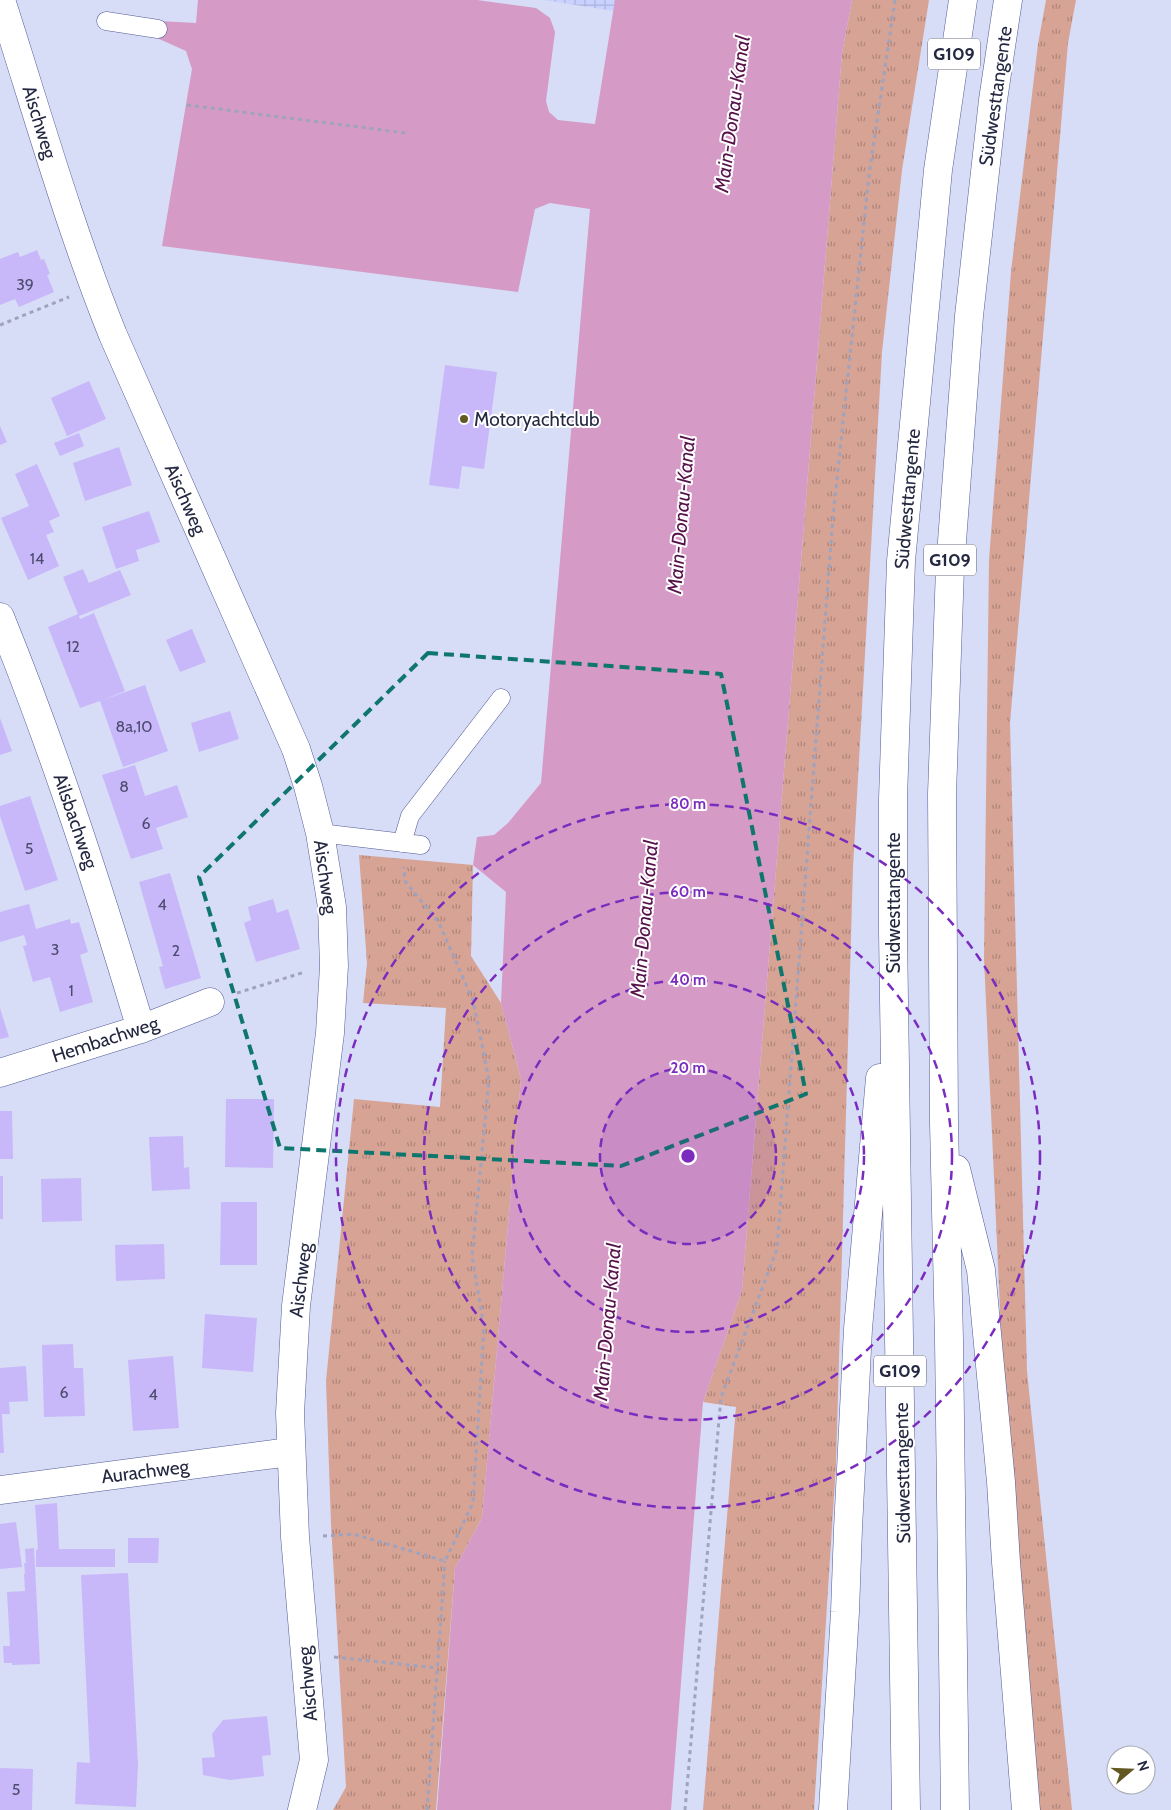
<svg xmlns="http://www.w3.org/2000/svg" width="1171" height="1810" font-family="Cabin,sans-serif">
<style>
.industrial{fill:url(#industrial-grid)}
.grass{fill:url(#grass-tufts)}
.water{fill:#d59ac6}
.building{fill:#c8b8f9}
.lines{fill:none;stroke-linecap:round;stroke-linejoin:round}
.service-casing{stroke:#535b95;stroke-width:19}
.minor-casing{stroke:#535b95;stroke-width:29}
.trunk-casing{stroke:#535b95;stroke-width:29}
.path{stroke:#9fa3be;stroke-width:3;stroke-dasharray:4 4;stroke-linecap:butt}
.service{stroke:#fff;stroke-width:18}
.minor{stroke:#fff;stroke-width:28}
.trunk{stroke:#fff;stroke-width:28}
.marked{fill:none;stroke:#0f766e;stroke-width:4;stroke-dasharray:10 6;stroke-linejoin:round}
.ring{fill:none;stroke:#7b2cbf;stroke-width:2.5;stroke-dasharray:9 6}
.poi-dot{fill:#635723;stroke:#fff;stroke-width:2}
.labels{text-anchor:middle;stroke-width:4;stroke-linejoin:round;paint-order:stroke}
.number-label{font-size:16px;fill:#4d4c6f}
.shield{fill:#fff;stroke:#66687a;stroke-width:1}
.shield-label{font-size:18px;font-weight:bold;fill:#242841}
.street-label{font-size:19px;fill:#242841;stroke:#fff}
.poi-label{font-size:19px;fill:#242841;stroke:#fff;text-anchor:start}
.water-label{font-size:20px;font-style:italic;fill:#56114a;stroke:#fff}
.centre{fill:#7b2cbf;stroke:#fff;stroke-width:2.5}
.ring-label{font-size:15px;text-anchor:middle;font-weight:bold;fill:#7b2cbf;stroke:#fff;stroke-width:4;stroke-linejoin:round;paint-order:stroke}
</style>
<defs>
<pattern id="industrial-grid" width="8" height="8" patternUnits="userSpaceOnUse" patternTransform="scale(1.25)"><rect width="8" height="8" fill="#c9d2fe"/><path d="M0 4h8M4 0v8" fill="none" stroke="#acb4db"/></pattern>
<pattern id="grass-tufts" width="24" height="20" patternUnits="userSpaceOnUse" patternTransform="scale(1.25)"><rect width="24" height="20" fill="#d7a395"/><path d="M3 7l-1-3M5 7V3M7 7l1-3M15 17l-1-3M17 17v-4M19 17l1-3" fill="none" stroke="#ae857b"/></pattern>
</defs>
<rect width="100%" height="100%" fill="#d7dcf7"/>
<path class="industrial" d="M544,0H615L614,11Z"/>
<path class="grass" d="M852,0H929L902,170L882,352L853,867L836,1464L814,1810H703L736,1407L703,1402L742,1290L842,53Z
M1046,0H1076L1068,43L1010,723L1027,1371L1072,1810H1032L1001,1331L984,958L989,560L1011,272L1038,44Z
M359,855L473,865L471,956L501,1003L521,1079L482,1518L455,1568L436,1810H333L346,1787L331,1524L326,1381L354,1099L440,1107L446,1008L363,1003L367,963Z"/>
<path class="water" d="M198,0H477L536,8L550,18L555,32L546,101L549,112L558,120L595,124L615,0H852L842,53L742,1290L703,1402L671,1810H437L455,1568L482,1518L521,1079L501,1003L506,892L473,865L477,837L494,835L508,823L541,783L590,209L550,203L535,209L518,292L162,246L192,69L186,51L157,38L159,21L196,23Z"/>
<path class="building" d="M37,250L41,260L44,259L50,274L47,275L54,292L19,307L15,299L0,305V259L18,252L20,257Z
M445,365L497,372L484,469L462,466L459,489L429,485Z
M89,381L106,419L67,436L51,398Z
M0,426L7,442L0,445Z
M79,433L84,446L60,456L54,443Z
M119,447L132,485L85,501L73,463Z
M37,464L60,516L49,521L54,532L46,535L59,566L28,580L1,518L29,506L15,474Z
M149,511L160,542L136,550L139,561L116,569L102,527Z
M83,569L89,583L120,570L131,595L79,616L80,619L94,613L125,691L103,700L145,685L168,751L123,767L100,701L80,708L48,627L78,614L63,577Z
M192,629L206,662L180,672L166,640Z
M230,711L239,739L199,752L191,723Z
M0,718L12,751L0,755Z
M135,765L145,796L177,785L188,817L156,828L163,849L131,859L102,775Z
M30,796L58,880L25,891L0,816V806Z
M170,873L201,978L165,989L159,967L163,966L139,882Z
M273,899L277,913L288,909L300,949L256,962L244,923L251,920L248,907Z
M29,904L36,929L70,919L71,924L79,922L88,952L80,955L93,1002L60,1012L50,977L33,982L23,946L27,945L24,935L0,942V912Z
M0,1008L9,1037L0,1039Z
M226,1099H274L273,1168L225,1167Z
M0,1111H12L13,1159H0Z
M183,1136L184,1168L189,1167L190,1189L152,1191L149,1137Z
M0,1176H3V1219H0Z
M81,1178L82,1221L42,1222L41,1179Z
M221,1202H257V1265H220Z
M164,1244L165,1279L116,1281L115,1245Z
M205,1314L257,1318L253,1372L202,1368Z
M73,1344L74,1368H83L85,1416L44,1417L42,1345Z
M173,1356L179,1428L133,1431L128,1360Z
M26,1366L28,1401L9,1402L10,1414H2L4,1453H0V1368Z
M57,1503L59,1549H115V1567H36V1550L38,1549L35,1505Z
M16,1522L22,1567L0,1569V1524Z
M128,1538H159L158,1563H128Z
M34,1548L40,1664L12,1665V1663H4L3,1646H10L7,1592L25,1591L24,1574H25L24,1563H26L25,1549Z
M128,1573L138,1765L136,1807L75,1804L77,1762L90,1763L81,1575Z
M267,1716L271,1755L262,1756L264,1776L230,1780L203,1775L202,1758L215,1757L212,1734L223,1720Z
M0,1768L33,1769L32,1810H0Z"/>
<g class="lines">
<g class="service-casing">
<path id="service" d="M106,21L158,29
M320,833L421,845
M402,843L410,816L501,698"/>
</g>
<g class="minor-casing">
<path id="minor" d="M1,0C37,112 69,226 113,335L296,749L308,786L320,833L332,907L334,966L330,1033L296,1306L290,1413L295,1537L314,1760L302,1810
M0,617C55,752 99,889 141,1029
M0,1073L141,1029L210,1002
M0,1490L290,1452"/>
</g>
<g class="trunk-casing">
<path id="trunk" d="M956,1169L981,1270L1001,1482L1006,1562L1026,1810
M833,1810L845,1612L848,1529L858,1329L880,1078
M906,1810L893,932V799L901,561L938,170L963,0
M955,1810L949,1340L944,1123L942,794L950,568L969,316L993,100L1008,0"/>
</g>
<path class="path" d="M187,105L406,133
M0,325L69,297
M237,993L305,972
M323,1536L353,1534L445,1561L473,1503L484,1327L472,1256L489,1080L473,1000L439,923L405,881L404,867
M334,1657L437,1668
M427,1810L445,1561
M685,1810L721,1397L777,1249L833,517L869,175L895,0"/>
<use href="#service" class="service"/>
<use href="#minor" class="minor"/>
<use href="#trunk" class="trunk"/>
</g>
<path class="marked" d="M428,653L721,674L806,1094L621,1166L280,1148L199,877Z"/>
<circle cx="688" cy="1156" r="88" fill="#7b2cbf" fill-opacity=".12"/>
<g class="ring">
<circle cx="688" cy="1156" r="88"/>
<circle cx="688" cy="1156" r="176"/>
<circle cx="688" cy="1156" r="264"/>
<circle cx="688" cy="1156" r="352"/>
</g>
<circle class="poi-dot" cx="464" cy="419" r="5"/>
<g class="labels">
<g class="number-label">
<text x="25" y="290">39</text>
<text x="37" y="564">14</text>
<text x="73" y="652">12</text>
<text x="134" y="732">8a,10</text>
<text x="124" y="792">8</text>
<text x="146" y="829">6</text>
<text x="29" y="854">5</text>
<text x="162" y="910">4</text>
<text x="55" y="955">3</text>
<text x="176" y="956">2</text>
<text x="71" y="996">1</text>
<text x="64" y="1398">6</text>
<text x="153" y="1400">4</text>
<text x="16" y="1795">5</text>
</g>
<g class="shield">
<rect x="928" y="38.5" width="52" height="31" rx="4"/>
<rect x="924" y="544.5" width="52" height="31" rx="4"/>
<rect x="874" y="1355.5" width="52" height="31" rx="4"/>
</g>
<g class="shield-label">
<text x="954" y="60">G109</text>
<text x="950" y="566">G109</text>
<text x="900" y="1377">G109</text>
</g>
<g class="street-label">
<text transform="translate(995 96) rotate(-82)" y="7">Südwesttangente</text>
<text transform="translate(40 122) rotate(73)" y="7">Aischweg</text>
<text transform="translate(186 499) rotate(66)" y="7">Aischweg</text>
<text transform="translate(907 499) rotate(-85)" y="7">Südwesttangente</text>
<text transform="translate(76 821) rotate(71)" y="7">Ailsbachweg</text>
<text transform="translate(326 877) rotate(82)" y="7">Aischweg</text>
<text transform="translate(893 903) rotate(-90)" y="7">Südwesttangente</text>
<text transform="translate(105 1039) rotate(-18)" y="7">Hembachweg</text>
<text transform="translate(300 1280) rotate(-83)" y="7">Aischweg</text>
<text transform="translate(145 1471) rotate(-7)" y="7">Aurachweg</text>
<text transform="translate(902 1473) rotate(-91)" y="7">Südwesttangente</text>
<text transform="translate(307 1684) rotate(-95)" y="7">Aischweg</text>
</g>
<g class="poi-label">
<text x="474" y="426">Motoryachtclub</text>
</g>
<g class="water-label">
<text transform="translate(732 114) rotate(-82)" y="7">Main-Donau-Kanal</text>
<text transform="translate(681 515) rotate(-85)" y="7">Main-Donau-Kanal</text>
<text transform="translate(644 919) rotate(-85)" y="7">Main-Donau-Kanal</text>
<text transform="translate(607 1322) rotate(-85)" y="7">Main-Donau-Kanal</text>
</g>
</g>
<circle cx="688" cy="1156" r="8" class="centre"/>
<g class="ring-label">
<text x="688" y="809">80 m</text>
<text x="688" y="897">60 m</text>
<text x="688" y="985">40 m</text>
<text x="688" y="1073">20 m</text>
</g>
<g transform="translate(1131 1770) rotate(71)"><circle r="24" fill="#ffffff" stroke="#a7a9b3"/>
<path d="M0-4L9 19L0 12L-9 19Z" fill="#635723"/>
<text y="-8" font-size="14" font-weight="bold" text-anchor="middle" fill="#242841">N</text>
</g>
</svg>
